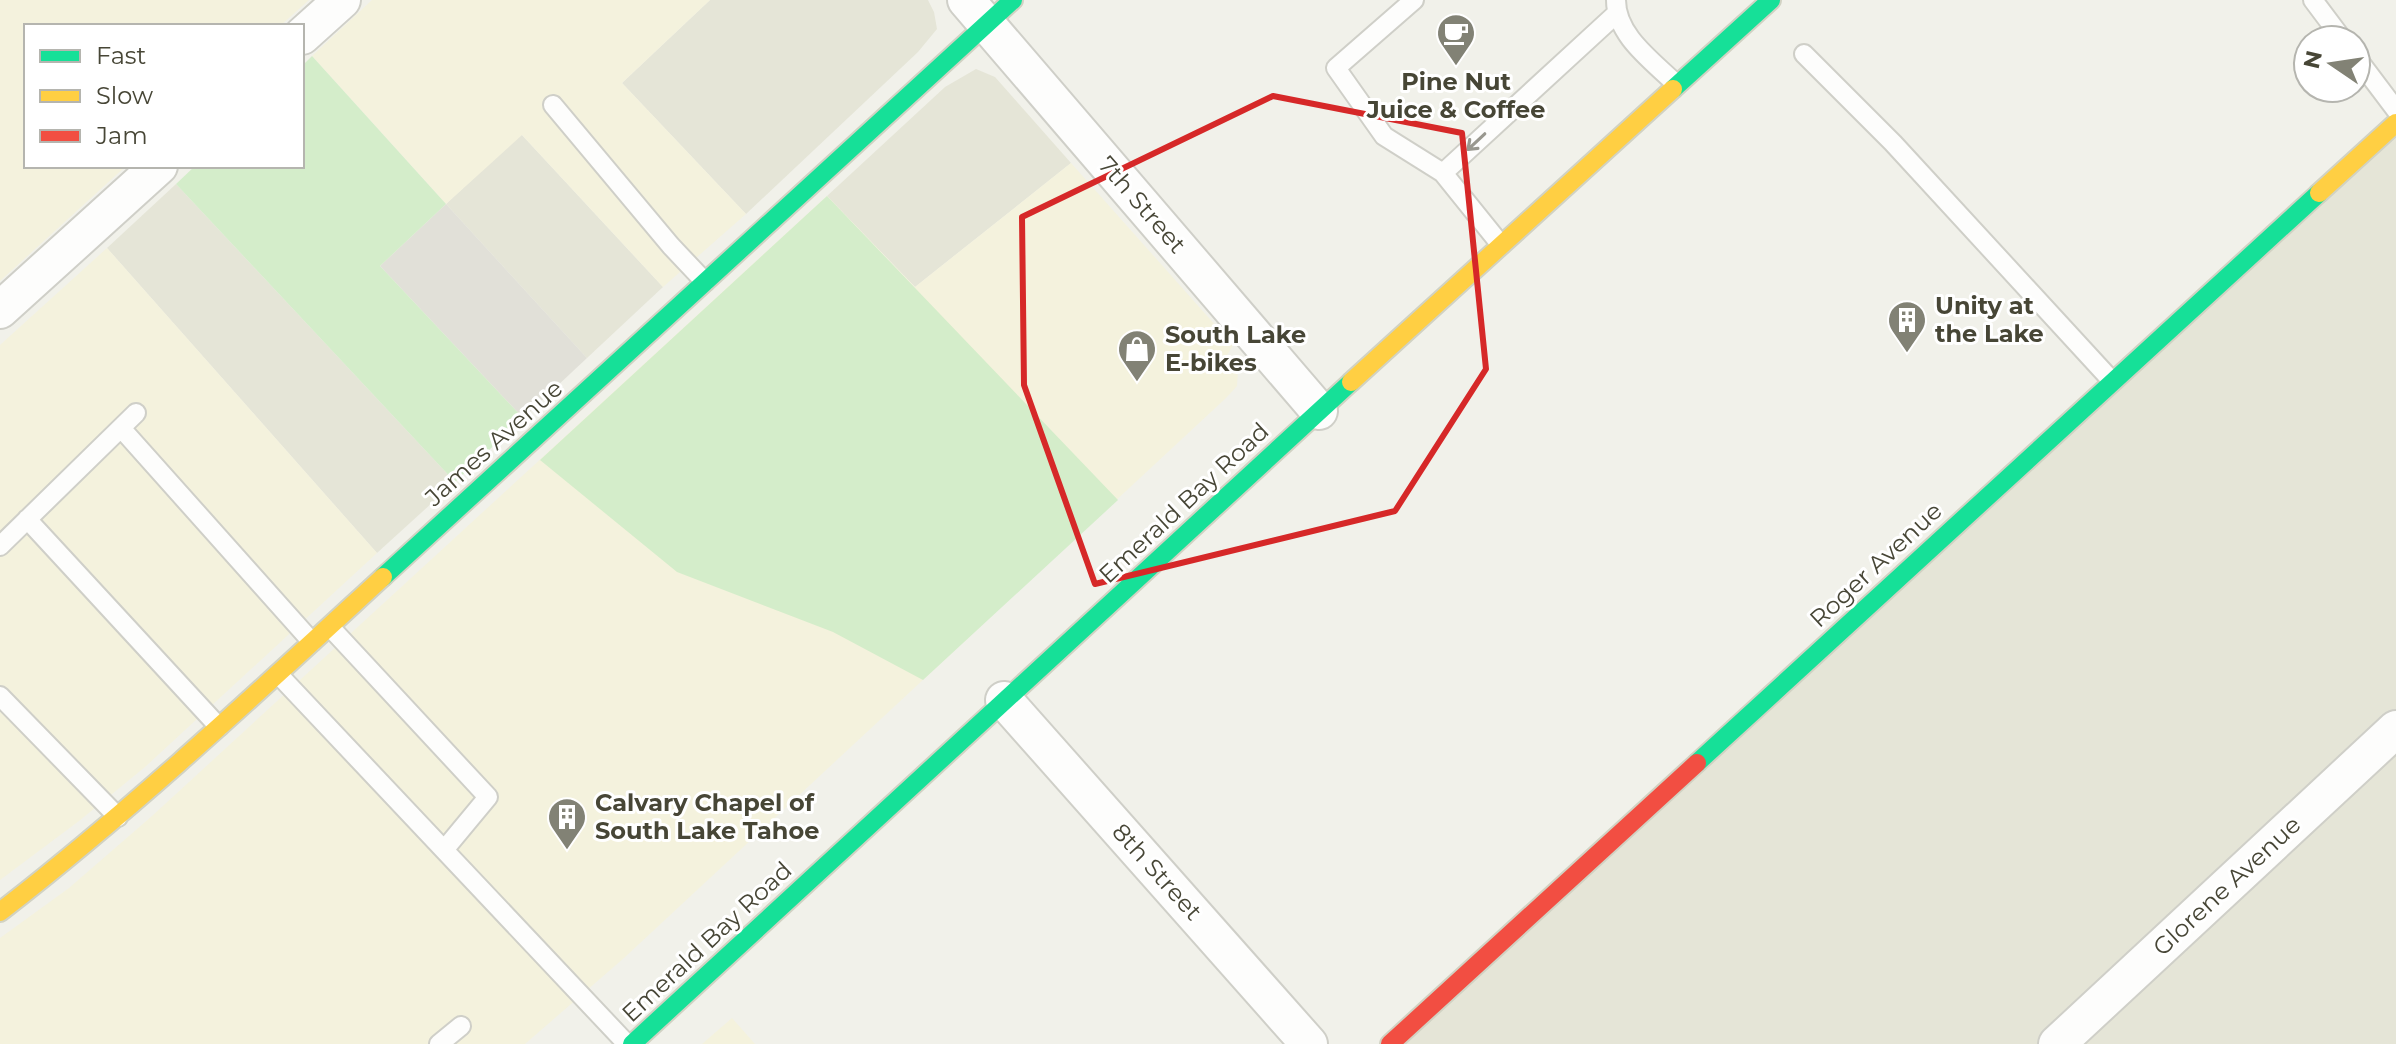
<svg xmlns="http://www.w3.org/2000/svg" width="2396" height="1044" font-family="Montserrat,sans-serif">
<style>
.residential{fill:#e5e5d7}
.commercial{fill:#f4f2dd}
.industrial{fill:#e1e0d8}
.green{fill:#d4edca}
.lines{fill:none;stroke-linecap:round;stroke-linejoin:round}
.lane-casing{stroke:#cfcfc8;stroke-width:22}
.street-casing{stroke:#cfcfc8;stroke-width:40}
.fast-casing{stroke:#d1d2c3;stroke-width:22}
.slow-casing{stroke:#d1d2c3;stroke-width:22}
.jam-casing{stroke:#d1d2c3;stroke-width:22}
.lane{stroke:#fdfdfc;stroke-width:18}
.street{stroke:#fdfdfc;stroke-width:36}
.fast{stroke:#16e098;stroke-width:18}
.slow{stroke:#ffcf43;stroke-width:18}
.jam{stroke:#f24e42;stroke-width:18}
.oneway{stroke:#99988f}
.marked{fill:none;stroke:#d62828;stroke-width:6;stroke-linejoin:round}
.labels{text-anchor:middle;stroke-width:6;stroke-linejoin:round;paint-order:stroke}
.poi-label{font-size:24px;font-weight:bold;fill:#474636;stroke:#fff;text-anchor:start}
.street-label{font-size:24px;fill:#474636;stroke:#fff}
</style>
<rect width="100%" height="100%" fill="#f1f1ea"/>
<path class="residential" d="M710,0H928L934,12L937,29L918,52L746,214L622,83Z
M976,69L995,77L1071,163L915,287L827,196L945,87Z
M2396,124V1044H1391Z
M521,134L663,287L587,358L446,204Z
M176,184L455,482L377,553L107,248Z"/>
<path class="commercial" d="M0,0H309L280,26H26V166H126L0,281Z
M372,0H710L622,83L746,214L663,287L522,135L446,204L312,56Z
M1071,163L1233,345L1226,357L1238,371L1237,386L1226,398L624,958L525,1044H0V938L69,888L152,816L827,196L915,287Z
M107,248L377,553L145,767L79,821L0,880V345Z
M732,1018L755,1044H702Z"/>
<path class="industrial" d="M446,204L587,358L523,418L380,266Z"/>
<path class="green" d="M312,56L446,204L380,266L523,418L455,482L176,184L195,166H302V66Z
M827,196L1118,500L923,680L833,632L677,572L540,460Z"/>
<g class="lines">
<g class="lane-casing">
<path id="lane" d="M1414,0L1336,68L1384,136L1443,173L1501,245
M1616,0C1616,36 1653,61 1677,85
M2313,0L2343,40
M1804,54L1893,143L2112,381
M2356,57L2396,110
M553,105L671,246L705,282
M1443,173L1616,14
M121,428L312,642
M27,519L219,727
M0,546L136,413
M330,627L488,797L444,850
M278,674L627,1044
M0,696L118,817
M439,1044L461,1026"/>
</g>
<g class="street-casing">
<path id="street" d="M966,0L1319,411
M302,36L342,0
M0,310L159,166
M1004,700L1309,1044
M2057,1044L2396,729"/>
</g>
<g class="fast-casing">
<path id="fast" d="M1673,89L1771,0
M383,577L1013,0
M1697,763L2319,193
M632,1044L1351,382"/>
</g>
<g class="slow-casing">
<path id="slow" d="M2319,193L2396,123
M1351,382L1673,89
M0,912C134,808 258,692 383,577"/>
</g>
<g class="jam-casing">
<path id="jam" d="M1390,1044L1697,763"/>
</g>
<use href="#lane" class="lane"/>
<use href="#street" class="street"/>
<use href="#fast" class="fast"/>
<use href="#slow" class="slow"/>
<use href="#jam" class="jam"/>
</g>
<defs><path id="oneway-shaft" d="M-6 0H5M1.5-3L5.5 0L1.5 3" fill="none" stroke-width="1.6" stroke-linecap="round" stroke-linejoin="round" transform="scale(2)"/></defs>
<use class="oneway" href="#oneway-shaft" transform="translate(1476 142) rotate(137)"/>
<path class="marked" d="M1273,96L1462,133L1486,369L1395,511L1095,584L1024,385L1022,217Z"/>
<defs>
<g id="cafe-pin" transform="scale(2)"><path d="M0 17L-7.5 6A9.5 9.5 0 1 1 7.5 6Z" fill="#828275" stroke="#fff"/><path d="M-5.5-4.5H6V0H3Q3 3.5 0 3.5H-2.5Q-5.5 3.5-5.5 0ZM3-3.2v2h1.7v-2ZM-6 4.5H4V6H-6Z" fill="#fff"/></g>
<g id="building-pin" transform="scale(2)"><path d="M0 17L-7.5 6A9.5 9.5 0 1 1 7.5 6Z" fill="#828275" stroke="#fff"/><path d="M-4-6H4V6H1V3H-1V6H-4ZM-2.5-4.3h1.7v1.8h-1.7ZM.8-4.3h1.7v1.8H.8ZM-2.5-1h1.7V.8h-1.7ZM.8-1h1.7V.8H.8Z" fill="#fff"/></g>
<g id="shop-pin" transform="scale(2)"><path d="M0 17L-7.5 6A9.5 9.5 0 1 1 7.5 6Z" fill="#828275" stroke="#fff"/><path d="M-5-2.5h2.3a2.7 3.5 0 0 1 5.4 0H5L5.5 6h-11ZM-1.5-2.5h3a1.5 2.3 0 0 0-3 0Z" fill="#fff"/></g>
</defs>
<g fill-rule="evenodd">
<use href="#cafe-pin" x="1456" y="33"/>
<use href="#building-pin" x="1907" y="320"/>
<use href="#shop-pin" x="1137" y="349"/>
<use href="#building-pin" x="567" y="817"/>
</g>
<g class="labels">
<g class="poi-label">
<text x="1456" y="90" text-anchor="middle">Pine Nut<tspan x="1456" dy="28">Juice &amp; Coffee</tspan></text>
<text x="1935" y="314">Unity at<tspan x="1935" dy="28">the Lake</tspan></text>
<text x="1165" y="343">South Lake<tspan x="1165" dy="28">E-bikes</tspan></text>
<text x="595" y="811">Calvary Chapel of<tspan x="595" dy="28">South Lake Tahoe</tspan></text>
</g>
<g class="street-label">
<text transform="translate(1142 205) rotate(49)" y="8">7th Street</text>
<text transform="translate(494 443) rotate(-42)" y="8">James Avenue</text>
<text transform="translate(1184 503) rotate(-43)" y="8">Emerald Bay Road</text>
<text transform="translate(1876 565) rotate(-43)" y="8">Roger Avenue</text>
<text transform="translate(1157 872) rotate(48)" y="8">8th Street</text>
<text transform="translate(2227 886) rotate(-43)" y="8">Glorene Avenue</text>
<text transform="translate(707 942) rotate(-43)" y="8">Emerald Bay Road</text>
</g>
</g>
<rect x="24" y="24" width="280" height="144" fill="#ffffff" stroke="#b5b5af" stroke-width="2"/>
<rect x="40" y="50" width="40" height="12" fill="#16e098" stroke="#b5b5af" stroke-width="2"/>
<text x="96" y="64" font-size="24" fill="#474636">Fast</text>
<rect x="40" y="90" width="40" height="12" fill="#ffcf43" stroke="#b5b5af" stroke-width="2"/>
<text x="96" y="104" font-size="24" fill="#474636">Slow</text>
<rect x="40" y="130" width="40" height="12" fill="#f24e42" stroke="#b5b5af" stroke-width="2"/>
<text x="96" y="144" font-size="24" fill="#474636">Jam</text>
<g transform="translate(2332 64) rotate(283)"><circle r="38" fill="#ffffff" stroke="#b5b5af" stroke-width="2"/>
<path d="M0-6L14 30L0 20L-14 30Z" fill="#828275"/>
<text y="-12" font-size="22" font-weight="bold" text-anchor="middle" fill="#474636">N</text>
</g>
</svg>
